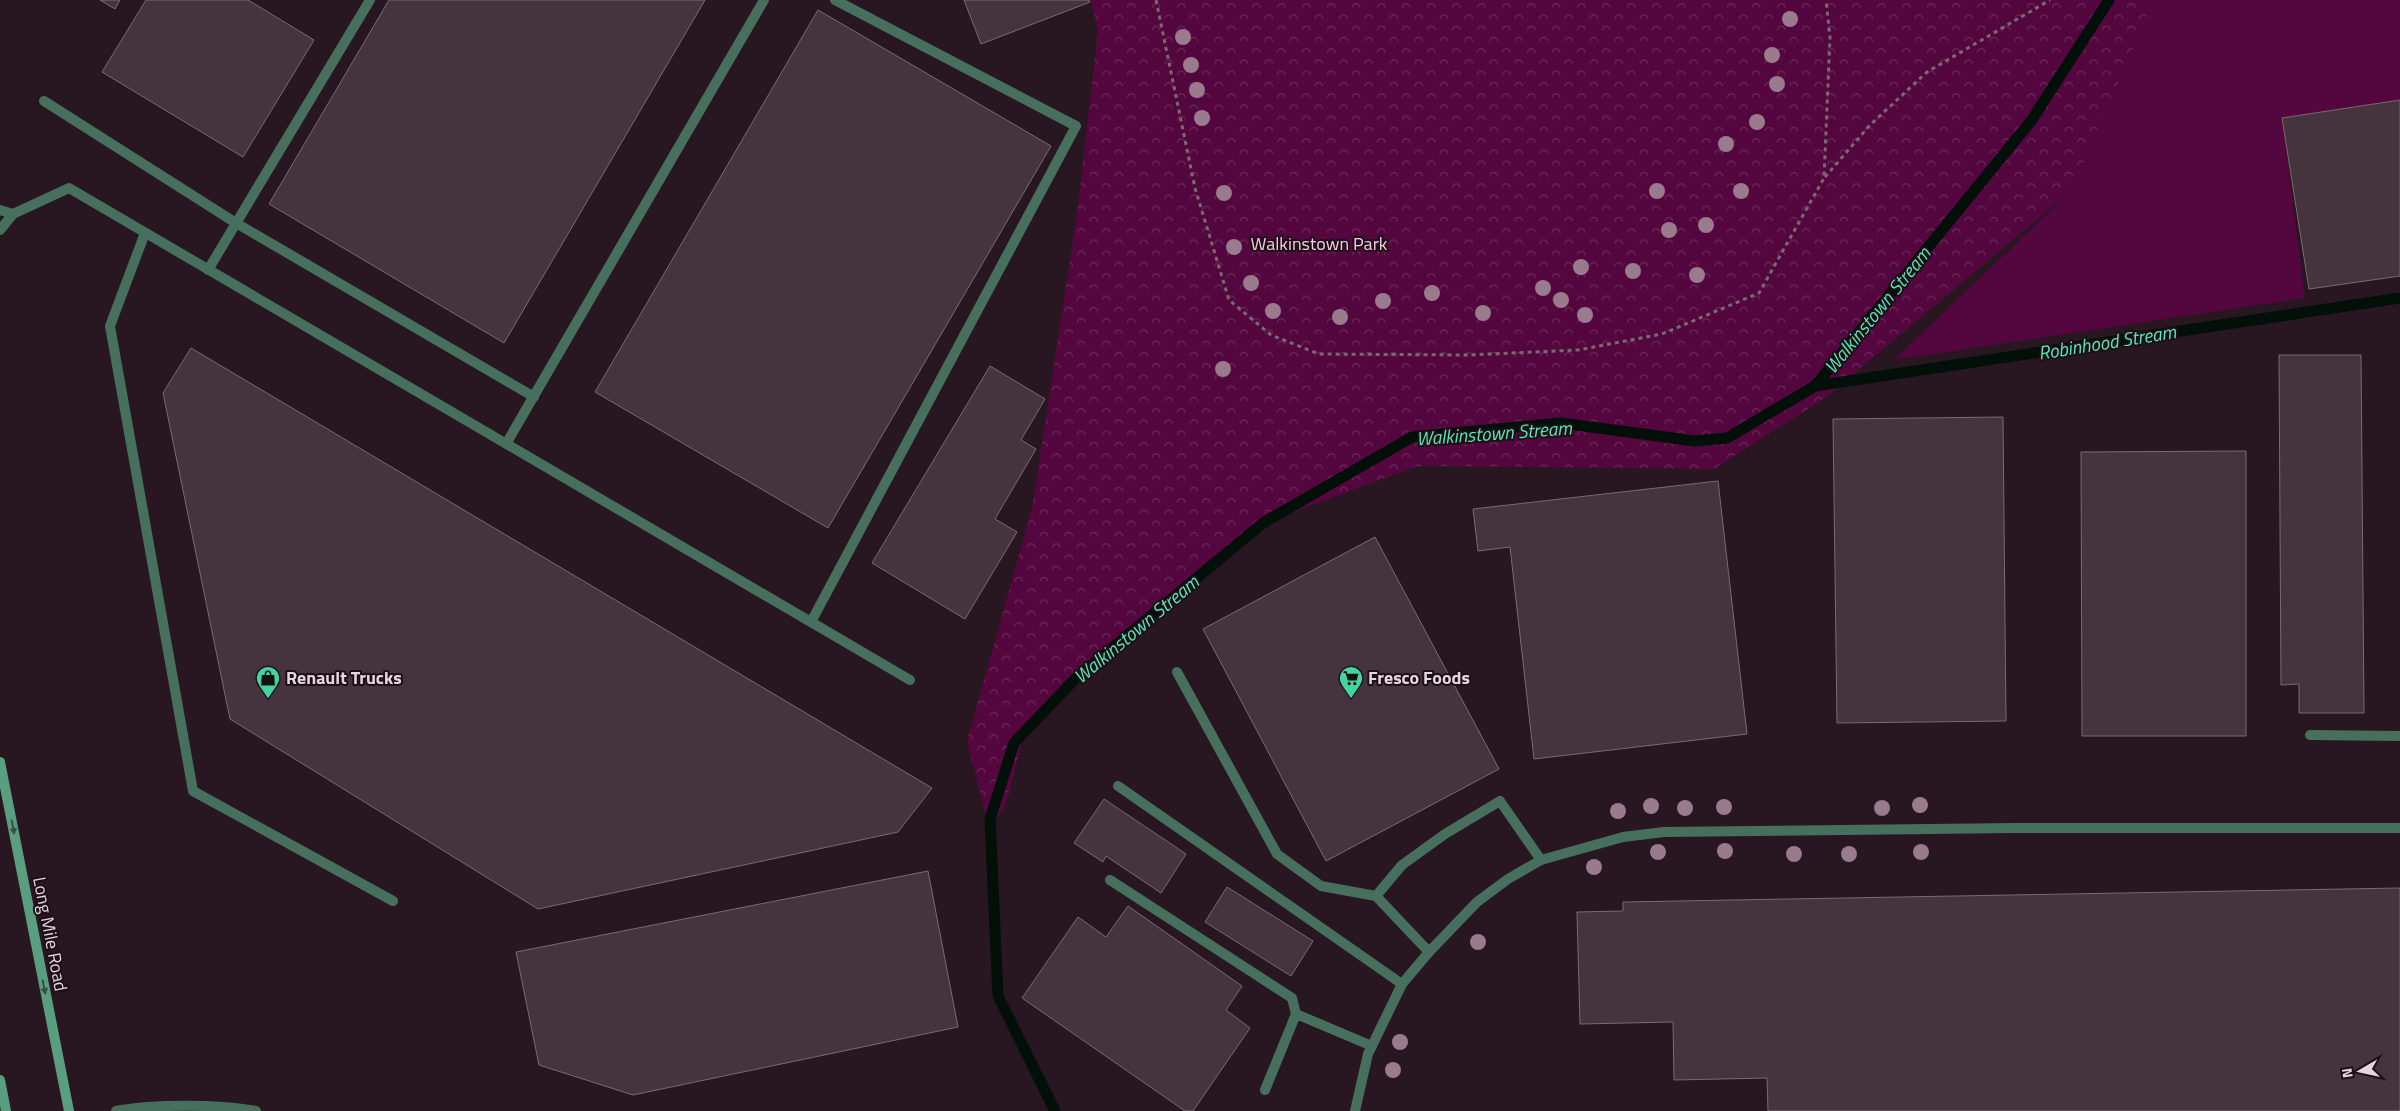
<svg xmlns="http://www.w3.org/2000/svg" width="2400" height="1111" font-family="'Titillium Web',sans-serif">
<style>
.green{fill:#53073e}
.forest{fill:url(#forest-crowns)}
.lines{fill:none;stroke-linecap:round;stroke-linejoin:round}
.stream{stroke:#030f09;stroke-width:11}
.building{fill:#45333e;stroke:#7d6874}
.path{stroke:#796a72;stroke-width:3;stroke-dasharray:4 4;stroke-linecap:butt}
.service{stroke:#466f5d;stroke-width:10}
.minor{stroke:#466f5d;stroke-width:10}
.tertiary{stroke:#466f5d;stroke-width:10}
.secondary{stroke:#5a9e81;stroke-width:10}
.tree{fill:#9a7a8d}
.oneway{fill:#394f47}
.labels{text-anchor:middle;stroke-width:4;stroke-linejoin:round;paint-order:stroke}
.park-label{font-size:18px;fill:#f8cbe5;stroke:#1e0e18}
.poi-label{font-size:18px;font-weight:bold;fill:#e3d7de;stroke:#1e0e18;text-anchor:start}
.street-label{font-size:18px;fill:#e3d7de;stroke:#1e0e18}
.water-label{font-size:19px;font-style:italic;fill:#52ebb3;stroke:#1e0e18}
</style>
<defs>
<pattern id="forest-crowns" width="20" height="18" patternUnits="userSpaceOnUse" patternTransform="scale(1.25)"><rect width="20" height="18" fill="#53073e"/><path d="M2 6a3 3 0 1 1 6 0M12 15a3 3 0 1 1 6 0" fill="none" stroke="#6c2a59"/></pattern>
</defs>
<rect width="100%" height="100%" fill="#281721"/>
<path class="green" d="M2152,0H2400V100L2282,118L2305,298L1894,360L2071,191Z"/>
<path class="forest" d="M1091,0H2154L2071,191L1825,398L1714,469L1418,466L1263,523L1092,669L1023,738L1006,804L989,829L967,741L1032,508L1077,214L1098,31Z"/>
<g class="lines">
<path class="stream" d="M1815,386L2400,298
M1055,1111L998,996L990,819L1014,743L1075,679L1263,523L1412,437L1561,423L1695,441L1727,438L1815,386L2031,121L2109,0"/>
</g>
<path class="building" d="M100,0H120L115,9Z
M146,0H248L314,40L243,157L102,72Z
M389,0H705L504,343L269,204Z
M964,0H1089L1090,2L981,44Z
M818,10L1051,146L828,528L595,392Z
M2400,100V276L2309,289L2282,118Z
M191,348L932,788L898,832L538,909L230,719L163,393Z
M2279,355H2361L2364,713H2299V684L2281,685Z
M990,366L1045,399L1021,440L1036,449L995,519L1017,532L965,619L872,563Z
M2003,417L2006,721L1837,723L1833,419Z
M2246,451V736H2082L2081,452Z
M1718,481L1747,734L1534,759L1510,547L1478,551L1473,509Z
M1375,537L1499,769L1326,861L1203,629Z
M1104,799L1186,854L1161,893L1106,856L1103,862L1074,843Z
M928,871L958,1027L633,1095L539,1065L516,952Z
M1227,887L1313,941L1291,976L1205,922Z
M2400,888V1111H1768L1767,1078L1674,1080L1673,1022L1580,1024L1577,912L1623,911V902Z
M1128,906L1242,986L1226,1010L1250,1028L1193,1111H1185L1022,998L1078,917L1106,937Z"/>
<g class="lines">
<path class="path" d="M1156,0L1195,188L1229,300L1271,335L1319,354L1468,355L1578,350L1662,334L1759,293L1824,178L1830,37L1826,0
M1825,177L1870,125L1927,72L2050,0"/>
<path class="service" d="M44,101L236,223L534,397
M0,210L13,214
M0,230L13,214L69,188L910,680
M145,233L110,326L193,791L393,901
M208,270L370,0
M506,444L764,0
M811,622L1076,126L835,0
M1177,672L1277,854L1321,886L1376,896L1429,952
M2310,735L2400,736
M1118,786L1402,984
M1110,880L1292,998L1296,1014
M1376,896L1402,865L1445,834L1500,801L1541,860
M1265,1090L1296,1014L1372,1046"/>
<path class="minor" d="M1355,1111L1368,1054L1402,984L1429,952L1477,902L1508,879L1541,860L1623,837L1664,832L2016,828H2400"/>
<path class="tertiary" d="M116,1111C153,1104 219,1104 256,1111"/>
<path class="secondary" d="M0,762L69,1111
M0,1080L6,1111"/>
</g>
<g class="tree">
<circle cx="1790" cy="19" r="8"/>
<circle cx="1183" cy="37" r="8"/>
<circle cx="1772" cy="55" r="8"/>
<circle cx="1191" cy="65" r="8"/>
<circle cx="1777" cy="84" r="8"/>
<circle cx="1197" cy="90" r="8"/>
<circle cx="1202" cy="118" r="8"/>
<circle cx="1757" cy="122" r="8"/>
<circle cx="1726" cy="144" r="8"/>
<circle cx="1657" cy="191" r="8"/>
<circle cx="1741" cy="191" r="8"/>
<circle cx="1224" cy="193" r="8"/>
<circle cx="1706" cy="225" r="8"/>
<circle cx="1669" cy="230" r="8"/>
<circle cx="1234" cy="247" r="8"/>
<circle cx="1581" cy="267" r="8"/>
<circle cx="1633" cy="271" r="8"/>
<circle cx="1697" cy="275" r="8"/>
<circle cx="1251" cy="283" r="8"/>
<circle cx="1543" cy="288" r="8"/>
<circle cx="1432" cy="293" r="8"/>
<circle cx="1561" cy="300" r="8"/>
<circle cx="1383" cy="301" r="8"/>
<circle cx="1273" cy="311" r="8"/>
<circle cx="1483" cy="313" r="8"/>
<circle cx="1585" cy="315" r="8"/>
<circle cx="1340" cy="317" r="8"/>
<circle cx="1223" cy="369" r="8"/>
<circle cx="1920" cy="805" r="8"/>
<circle cx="1651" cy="806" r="8"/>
<circle cx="1724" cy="807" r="8"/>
<circle cx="1685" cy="808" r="8"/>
<circle cx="1882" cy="808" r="8"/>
<circle cx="1618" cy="811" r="8"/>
<circle cx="1725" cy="851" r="8"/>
<circle cx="1658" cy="852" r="8"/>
<circle cx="1921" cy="852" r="8"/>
<circle cx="1794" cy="854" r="8"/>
<circle cx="1849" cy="854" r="8"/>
<circle cx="1594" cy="867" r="8"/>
<circle cx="1478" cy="942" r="8"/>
<circle cx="1400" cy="1042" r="8"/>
<circle cx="1393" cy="1070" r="8"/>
</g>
<defs><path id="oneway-solid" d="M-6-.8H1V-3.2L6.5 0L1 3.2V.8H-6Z" transform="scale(1.25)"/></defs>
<g class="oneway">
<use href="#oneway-solid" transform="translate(13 827) rotate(79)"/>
<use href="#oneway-solid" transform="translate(44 987) rotate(79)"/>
</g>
<defs>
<g id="shop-pin" transform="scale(1.25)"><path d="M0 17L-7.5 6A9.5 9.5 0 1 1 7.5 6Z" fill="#43d4a0" stroke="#1e0e18"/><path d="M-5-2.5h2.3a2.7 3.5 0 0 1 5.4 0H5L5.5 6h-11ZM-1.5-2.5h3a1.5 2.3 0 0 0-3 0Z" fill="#111"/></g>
<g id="supermarket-pin" transform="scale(1.25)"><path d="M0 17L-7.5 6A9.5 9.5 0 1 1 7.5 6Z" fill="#43d4a0" stroke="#1e0e18"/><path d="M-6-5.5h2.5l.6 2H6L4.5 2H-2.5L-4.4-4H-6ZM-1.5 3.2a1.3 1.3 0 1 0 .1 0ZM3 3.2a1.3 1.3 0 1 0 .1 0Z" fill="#111"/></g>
</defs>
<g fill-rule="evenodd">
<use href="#shop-pin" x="268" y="678"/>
<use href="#supermarket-pin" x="1351" y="678"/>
</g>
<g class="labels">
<g class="park-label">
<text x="1319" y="250">Walkinstown Park</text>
</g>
<g class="poi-label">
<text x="286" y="684">Renault Trucks</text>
<text x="1368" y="684">Fresco Foods</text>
</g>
<g class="street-label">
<text transform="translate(50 934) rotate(79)" y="6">Long Mile Road</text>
</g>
<g class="water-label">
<text transform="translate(1877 310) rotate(-51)" y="7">Walkinstown Stream</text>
<text transform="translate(2107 342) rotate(-9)" y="7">Robinhood Stream</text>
<text transform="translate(1494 433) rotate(-4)" y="7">Walkinstown Stream</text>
<text transform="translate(1136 629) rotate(-40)" y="7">Walkinstown Stream</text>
</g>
</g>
<g transform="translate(2360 1071) rotate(261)" stroke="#1e0e18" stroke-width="4" paint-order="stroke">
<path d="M0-4L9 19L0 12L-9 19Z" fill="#e3d7de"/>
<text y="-8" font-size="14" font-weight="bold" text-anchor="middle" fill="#e3d7de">N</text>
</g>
</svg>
